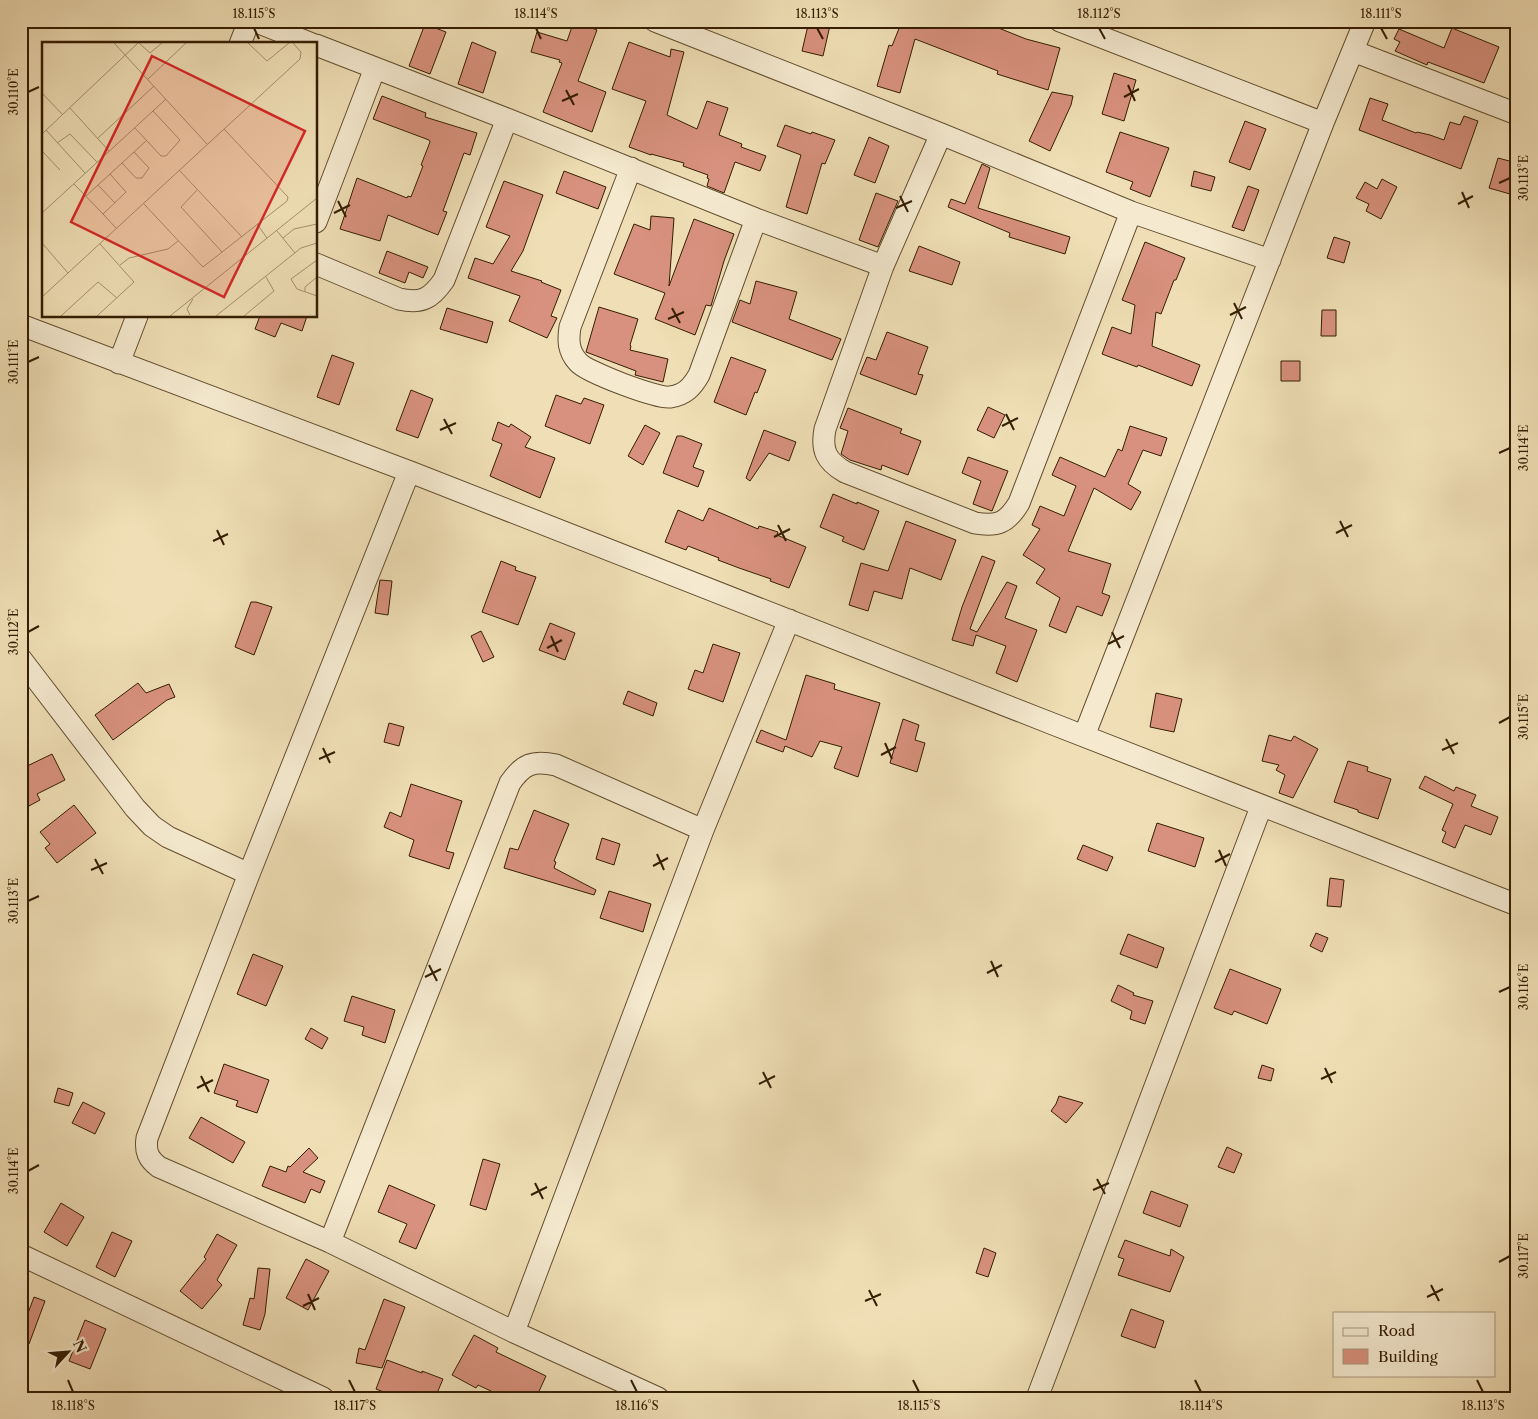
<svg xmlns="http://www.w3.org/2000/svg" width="1538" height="1419" font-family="'Libre Caslon Text',serif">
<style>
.building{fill:#d8917e;stroke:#341d02}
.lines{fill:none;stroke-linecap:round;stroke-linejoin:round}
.minor-casing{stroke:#634e2f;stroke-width:23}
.minor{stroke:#f5ead0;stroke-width:21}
.ticks{fill:none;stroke:#341d02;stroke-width:2}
.inset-road{fill:none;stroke:#a5916e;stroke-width:1}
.view{fill:#d62828;fill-opacity:0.15;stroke:#d62828;stroke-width:2.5}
.inset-edge{fill:none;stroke:#341d02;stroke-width:2.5}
.neatline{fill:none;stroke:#341d02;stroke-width:2}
.ticks-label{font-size:12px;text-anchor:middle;fill:#341d02}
</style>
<rect width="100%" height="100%" fill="#f0dfb6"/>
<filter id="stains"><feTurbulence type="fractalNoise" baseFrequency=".004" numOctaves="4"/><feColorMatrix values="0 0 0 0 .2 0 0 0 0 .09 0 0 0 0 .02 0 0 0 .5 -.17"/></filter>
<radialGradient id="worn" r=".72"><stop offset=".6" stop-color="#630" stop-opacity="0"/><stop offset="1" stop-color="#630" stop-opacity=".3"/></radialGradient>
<path class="building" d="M574,21L597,30L578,81L606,92L592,132L543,112L562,63L559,62L560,60L531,52L537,32L567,41Z
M809,21H831L823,56L802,51Z
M902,21H981L1026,39L1060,48L1048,90L997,74L998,71L915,39L900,93L877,86L889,45L892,46Z
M425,24L446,32L430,74L409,66Z
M1452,28L1499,47L1484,83L1428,62L1427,65L1395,51L1400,42L1394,39L1399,29L1444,48Z
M472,42L496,52L483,93L458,84Z
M629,42L670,57L671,49L684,52L667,115L697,129L707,101L728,108L719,135L742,144L741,147L766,156L760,171L735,162L724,193L707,186L709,179L707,178L708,175L683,166L684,163L651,154V155L629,147L646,101L612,89Z
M1114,73L1136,80L1124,121L1102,114Z
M1052,92L1073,96L1071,105L1050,151L1029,141Z
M382,96L426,113L425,117L477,133L470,155L464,153L443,211L447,212L438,235L388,215L380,241L340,229L357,178L407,198L408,196L411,197L423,166L421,165L430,142L429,140L373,119Z
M1370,98L1388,104L1382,120L1416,133L1417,132L1430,135L1444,140L1450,122L1460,125L1464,116L1478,121L1461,169L1359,130Z
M1245,121L1266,129L1250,170L1229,162Z
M785,125L811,134L812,132L835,140L825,164L822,163L807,214L786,207L801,155L777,146Z
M1120,132L1169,148L1150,197L1130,189L1133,182L1106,172Z
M869,137L889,146L875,183L854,175Z
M1498,158L1517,163V196L1489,188Z
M982,164L990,168L978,208L1070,237L1065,254L1009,237L1010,233L948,207L951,199L965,204Z
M564,171L606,187L598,209L556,193Z
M1194,171L1215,177L1211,191L1191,186Z
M1382,179L1397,187L1381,219L1366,211L1369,204L1356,198L1365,182L1377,189Z
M504,181L543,195L523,251L511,271L542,281L541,282L561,290L551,316L557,318L547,338L509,321L520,296L468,278L475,258L493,264L510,236L486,227Z
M1248,186L1259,190L1244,231L1232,227Z
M876,193L898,201L878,247L859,240Z
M651,216L674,218L669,286L694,219L734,234L724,261L711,306L706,305L695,335L655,319L665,293L614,274L634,224L650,230Z
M1334,237L1350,242L1344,263L1327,258Z
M1145,242L1185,258L1176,280H1174L1161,314L1156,312L1152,346L1200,365L1192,386L1138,365L1137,367L1102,354L1112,327L1131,334L1135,305L1122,300Z
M919,246L960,262L952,285L909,271Z
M387,251L428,267L423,278L409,272L405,283L379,273Z
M756,281L797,292L789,319L841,339L832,360L732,322L740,300L750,304Z
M599,307L638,319L630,345L631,346L630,350L668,359L663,382L635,375L636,371L586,352Z
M447,308L493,322L487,343L440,329Z
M1322,310H1336V336H1321Z
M260,316H307L302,331L281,323L275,337L255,329Z
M887,332L928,347L918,374L923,375L916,395L860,374L867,357L876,360Z
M332,355L354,363L339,405L317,397Z
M731,357L766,370L757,393L755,392L746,415L714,402Z
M1281,361H1300V381H1281Z
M411,390L433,399L418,438L396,430Z
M556,395L581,404L584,398L604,405L590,444L545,426Z
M988,407L1005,415L994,438L977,430Z
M848,408L902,429L900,433L921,441L908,475L882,465L881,470L850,460L841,454L848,431L840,428Z
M498,422L509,427L511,424L531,437L525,447L555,458L540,498L490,476L502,444L492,440Z
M645,425L660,433L643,465L628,456Z
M1130,426L1167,438L1161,456L1143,450L1128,484L1141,492L1131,510L1094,488L1068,551L1111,564L1102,593L1110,596L1102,616L1077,606L1066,633L1049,626L1060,598L1036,583L1045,569L1023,555L1040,529L1032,525L1040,506L1064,516L1076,486L1052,475L1060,457L1105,477L1118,449L1122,451Z
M764,430L796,442L789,461L769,453L750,481L746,478Z
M677,436H682L702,444L693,467L704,471L698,487L663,473Z
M968,457L1008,471L992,511L973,504L981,481L962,473Z
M833,494L857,504V502L879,511L864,550L842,541L844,537L820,527Z
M709,508L758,529L759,526L778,532L777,535L806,547L789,588L770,581L771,579L739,568L718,560L719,558L688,546L686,550L665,542L678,510L703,521Z
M906,521L956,540L941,580L910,568L902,599L874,591L868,611L849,605L861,563L888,571Z
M982,556L995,561L970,629L977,632L1007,582L1017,586L1005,618L1037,630L1017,682L996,673L1006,646L976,635L973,646L952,640L962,607Z
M501,561L516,567L515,570L536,577L518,625L482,612Z
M380,580L392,581L388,615L375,613Z
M251,602H256L272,607L254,655L235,647Z
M550,623L575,633L565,660L539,650Z
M481,631L494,657L483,662L471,636Z
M713,644L740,653L723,702L688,689L695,670L703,673Z
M806,675L835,684L834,689L880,703L858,777L834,768L842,747L820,741L812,757L785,746L783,752L756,742L761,730L786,740Z
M138,683L146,693L169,684L175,697L167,700L113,740L95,715Z
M628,691L657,703L653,716L623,704Z
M1156,693L1182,699L1174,732L1150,727Z
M903,719L919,725L915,740L925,743L917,772L890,763Z
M389,723L404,727L399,746L384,742Z
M1269,735L1291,741L1294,736L1318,749L1293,798L1279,793L1285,775L1276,770L1279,765L1262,761Z
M52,754L65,780L37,794L40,800L29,806L21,791V769Z
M1348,761L1368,767L1367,771L1391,779L1378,819L1358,812V810L1334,802Z
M1425,776L1454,791L1456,787L1476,795L1471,806L1498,817L1491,835L1465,825L1455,848L1442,842L1446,832L1442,830L1453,804L1419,788Z
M411,784L462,801L446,851L454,853L449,869L409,856L414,840L384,827L390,812L401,817Z
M74,805L96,833L57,863L45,848L50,844L40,832Z
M534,810L569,824L554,861L556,862L554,868L596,890L594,895L504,868L510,848L518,850Z
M1157,823L1204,838L1195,867L1148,851Z
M602,838L620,844L614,865L596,859Z
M1083,845L1113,857L1107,871L1077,859Z
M1330,878L1344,880L1341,907L1327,906Z
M609,891L651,904L643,932L600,918Z
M1316,933L1328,938L1322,952L1310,946Z
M1128,934L1164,948L1157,968L1120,954Z
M253,954L283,966L266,1006L237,994Z
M1230,969L1281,989L1267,1024L1234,1011L1232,1015L1214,1008Z
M1118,985L1134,993L1133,995L1153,1001L1145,1024L1130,1019L1132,1011L1111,1001Z
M352,996L395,1010L385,1043L362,1035L364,1027L344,1021Z
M311,1028L328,1038L322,1049L305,1039Z
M224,1064L269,1080L257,1113L236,1106L238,1101L214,1093Z
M1262,1065L1274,1069L1271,1081L1258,1078Z
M58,1088L73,1093L69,1106L54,1102Z
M1059,1096L1083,1103L1066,1123L1051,1111L1056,1104Z
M83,1102L105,1113L95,1134L72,1123Z
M201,1117L245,1142L233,1163L189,1138Z
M1227,1147L1242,1154L1234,1173L1218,1167Z
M309,1148L318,1158L303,1172L325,1181L320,1193L311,1189L305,1203L262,1186L270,1166L286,1172L288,1166L290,1167Z
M483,1159L500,1164L486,1210L470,1205Z
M389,1185L435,1205L416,1249L399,1242L407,1224L378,1212Z
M1151,1191L1188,1205L1180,1227L1143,1213Z
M61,1203L84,1217L67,1246L44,1232Z
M112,1232L132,1241L115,1277L96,1267Z
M217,1234L237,1245L217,1280L222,1285L202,1309L180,1291L206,1259L204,1257Z
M1125,1240L1170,1256L1171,1249L1184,1257L1170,1292L1118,1275L1124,1259L1118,1257Z
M984,1248L996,1253L988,1277L976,1273Z
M306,1259L329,1271L308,1310L286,1298Z
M258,1268L270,1269L265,1314L260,1330L243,1325L250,1298L254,1299Z
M34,1297L45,1301L29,1344L21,1341V1332Z
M384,1299L405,1307L382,1368L356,1363L359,1348L365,1350Z
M1131,1309L1164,1321L1155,1348L1121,1336Z
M85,1320L106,1329L90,1369L69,1361Z
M474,1335L498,1348L496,1352L546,1376L536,1398H506L478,1385L476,1388L452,1375Z
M387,1360L422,1373V1371L443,1379L435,1398H398L376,1389Z"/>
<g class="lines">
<g class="minor-casing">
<path id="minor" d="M254,21L312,44
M655,21L941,134L1131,212L1270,260
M1060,21L1323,123
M240,44L249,21
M316,45L507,119L756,219L883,266
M1353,51L1517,114
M941,134L883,266L825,429C821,450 826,461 845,472L975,523C997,527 1007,523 1019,503L1131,212
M631,168L570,327C568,340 568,351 578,362C586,372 658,399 670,397C685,395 692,387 699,375L756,219
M316,222L375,68
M316,264L399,299C421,304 431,299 444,280L507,119
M21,325C152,375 283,423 413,473C782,616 1148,763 1517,905
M119,363L137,316
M409,472L249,874L147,1138C145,1151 148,1159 159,1167L330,1242L514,1332L658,1398
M21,659L135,808L152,826L168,837L249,874
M1084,736L1323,123L1365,21
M330,1242L510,783C523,764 533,760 556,765L703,830
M21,1255L323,1398
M514,1332L703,830L789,620
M1037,1398L1261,807"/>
</g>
<use href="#minor" class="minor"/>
</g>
<path class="ticks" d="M254,28L259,39M536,28L541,39M817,28L823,39M1099,28L1105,39M1381,28L1387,39M1128,85L1135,101M566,90L574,105M28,92L39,87M1124,97L1139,89M562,101L578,94M1499,183L1510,178M1462,192L1469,208M900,196L908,212M338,201L346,217M1458,204L1473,196M896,208L912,201M334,213L350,205M1234,303L1242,319M672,308L680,323M1230,315L1246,307M668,319L684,312M28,362L39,357M1006,414L1014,430M444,419L452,434M1002,426L1018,418M440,430L456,423M1499,453L1510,448M1340,521L1348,537M778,525L786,541M217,530L224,545M1336,533L1352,525M774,537L790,529M213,541L228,534M28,632L39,626M1112,632L1120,648M551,636L558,652M1108,644L1124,636M547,648L562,640M1499,723L1510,717M1446,739L1454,754M885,743L892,759M323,748L330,763M1442,750L1458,743M881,755L896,747M319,759L335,752M1219,850L1226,866M657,854L664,870M95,859L103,874M1215,862L1230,854M653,866L668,858M91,870L107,863M28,901L39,896M991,961L998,977M429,965L437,981M987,973L1002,965M425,977L441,969M1499,992L1510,987M1325,1068L1332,1083M763,1072L771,1088M201,1076L209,1092M1321,1079L1336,1072M759,1084L775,1076M197,1088L213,1080M28,1171L39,1165M1097,1179L1105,1194M535,1183L543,1199M1093,1190L1109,1183M531,1195L547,1187M1499,1262L1510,1256M1431,1285L1439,1301M869,1290L877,1306M308,1294L315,1310M1427,1297L1443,1289M865,1301L881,1294M303,1306L319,1298M68,1380L73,1392M349,1380L355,1392M631,1380L637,1392M913,1380L919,1392M1195,1380L1201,1392M1477,1380L1483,1392"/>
<g transform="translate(42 42)">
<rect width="275" height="275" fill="#f0dfb6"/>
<path class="inset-road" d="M72,1L165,102M97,1L108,11L120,1M206,1L225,19L247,1M106,37L144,1M0,51L20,72M28,66L67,109M93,86L119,114H124L138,98L111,69M4,88L43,131M0,92L96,1M56,96L112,44M15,101L28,92L55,120M0,109L18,128M80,121L94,136H100L107,126L92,110M137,128L200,195M32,142L61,172L84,150L68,132M56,143L73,161M155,148L139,165L180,210M44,154L104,99M101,161L161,225L245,159L246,155L182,87M0,171L124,57M61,172L74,186M215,182L225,196M235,189L253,211M241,196L252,187L275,182M0,201L26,231M275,218L249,237L255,247L275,254M78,223L87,216L126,207L136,199M263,250V245L275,235M0,255L258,17L259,10L251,1M148,273L145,267L151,257M19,274L56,240L75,256M55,274L92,240L58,202M128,274L275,156M174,274L259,206L275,201M202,274L232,249L224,235"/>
<path class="view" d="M110,14L263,89L182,255L29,180Z"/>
<rect width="275" height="275" class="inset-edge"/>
</g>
<rect width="1538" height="1419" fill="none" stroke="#f0dfb6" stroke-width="55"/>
<rect x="1333" y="1312" width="162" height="65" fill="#f5ead0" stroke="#a8987e"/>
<rect x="1343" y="1328" width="25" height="8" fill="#f5ead0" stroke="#a8987e"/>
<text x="1378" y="1336" font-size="15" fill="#341d02">Road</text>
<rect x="1343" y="1349" width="25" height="15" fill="#d8917e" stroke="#a8987e"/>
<text x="1378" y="1362" font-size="15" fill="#341d02">Building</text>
<g transform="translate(68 1352) rotate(64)" stroke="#f5ead0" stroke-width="4" paint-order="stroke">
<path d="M0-4L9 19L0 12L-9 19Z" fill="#341d02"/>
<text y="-8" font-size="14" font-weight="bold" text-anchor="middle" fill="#341d02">N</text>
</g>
<rect x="28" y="28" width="1482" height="1364" class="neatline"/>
<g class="ticks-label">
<text x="254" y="18">18.115°S</text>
<text x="536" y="18">18.114°S</text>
<text x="817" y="18">18.113°S</text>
<text x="1099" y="18">18.112°S</text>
<text x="1381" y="18">18.111°S</text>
<text transform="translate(14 92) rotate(-90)" y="4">30.110°E</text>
<text transform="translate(1524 178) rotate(-90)" y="4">30.113°E</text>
<text transform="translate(14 362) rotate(-90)" y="4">30.111°E</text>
<text transform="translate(1524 448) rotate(-90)" y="4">30.114°E</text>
<text transform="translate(14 632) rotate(-90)" y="4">30.112°E</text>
<text transform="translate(1524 717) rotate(-90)" y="4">30.115°E</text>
<text transform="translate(14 901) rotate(-90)" y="4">30.113°E</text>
<text transform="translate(1524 987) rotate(-90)" y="4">30.116°E</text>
<text transform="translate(14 1171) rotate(-90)" y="4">30.114°E</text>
<text transform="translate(1524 1256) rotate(-90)" y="4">30.117°E</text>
<text x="73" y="1410">18.118°S</text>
<text x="355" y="1410">18.117°S</text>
<text x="637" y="1410">18.116°S</text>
<text x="919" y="1410">18.115°S</text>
<text x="1201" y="1410">18.114°S</text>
<text x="1483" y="1410">18.113°S</text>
</g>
<rect width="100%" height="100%" filter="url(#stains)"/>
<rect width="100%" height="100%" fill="url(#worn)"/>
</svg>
